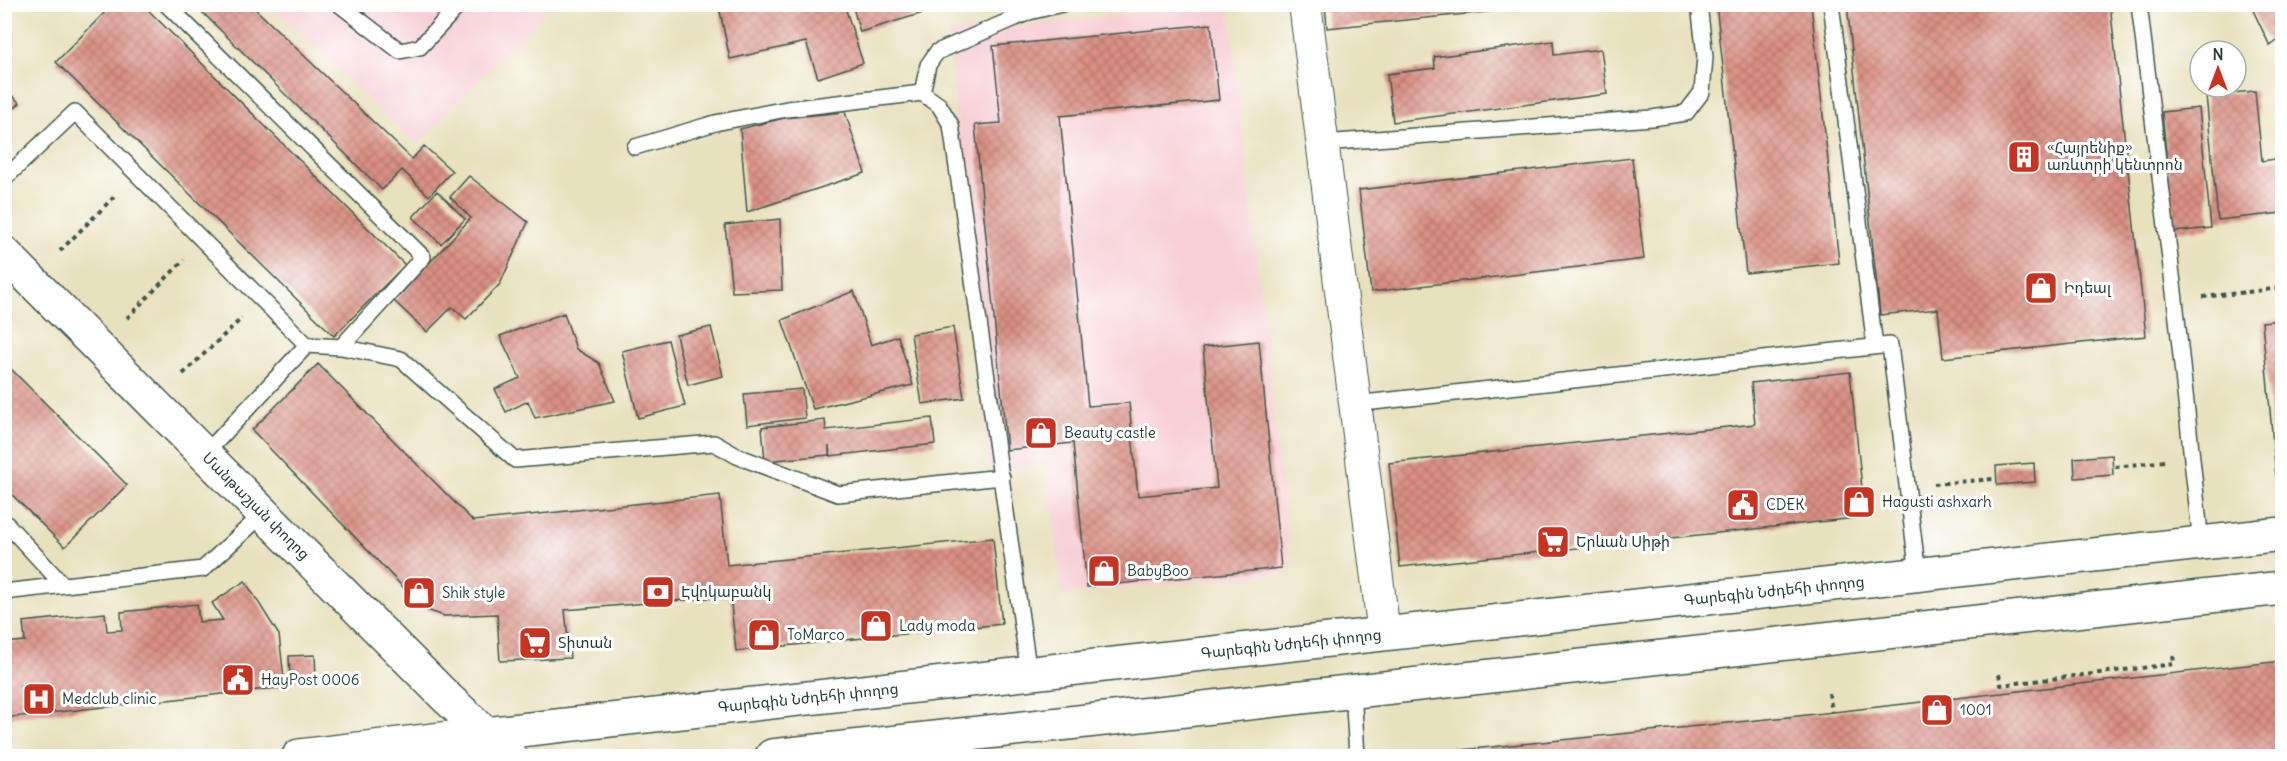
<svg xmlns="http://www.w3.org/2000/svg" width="2287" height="761" font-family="Delius,'Noto Sans Armenian',sans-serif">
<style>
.built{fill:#f7cfd5}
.building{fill:url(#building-cross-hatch)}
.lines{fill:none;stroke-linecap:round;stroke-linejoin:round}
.service-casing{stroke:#3d5649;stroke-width:18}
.minor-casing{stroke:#3d5649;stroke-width:34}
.tertiary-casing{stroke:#3d5649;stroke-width:36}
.primary-casing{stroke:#3d5649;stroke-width:36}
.path{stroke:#3d5649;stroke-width:4;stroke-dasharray:4.5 4.5;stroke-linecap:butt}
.service{stroke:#fff;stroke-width:15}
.minor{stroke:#fff;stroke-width:32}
.tertiary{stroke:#fff;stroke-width:33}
.primary{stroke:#fff;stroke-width:33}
.labels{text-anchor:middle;stroke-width:6;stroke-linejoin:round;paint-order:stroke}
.poi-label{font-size:15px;fill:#1f3d34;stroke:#fff;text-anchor:start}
.street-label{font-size:15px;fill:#1f3d34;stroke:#fff}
</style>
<defs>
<pattern id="building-cross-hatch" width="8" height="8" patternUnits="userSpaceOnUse" patternTransform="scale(1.5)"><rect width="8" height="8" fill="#db9084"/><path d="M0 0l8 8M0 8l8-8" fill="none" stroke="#b1776d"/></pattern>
</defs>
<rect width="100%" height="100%" fill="#fff"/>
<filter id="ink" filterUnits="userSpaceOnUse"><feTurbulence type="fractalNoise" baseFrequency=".0167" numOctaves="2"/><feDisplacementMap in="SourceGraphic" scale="12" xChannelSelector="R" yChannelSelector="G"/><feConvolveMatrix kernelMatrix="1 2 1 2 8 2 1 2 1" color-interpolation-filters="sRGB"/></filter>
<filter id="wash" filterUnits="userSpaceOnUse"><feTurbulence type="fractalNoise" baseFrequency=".008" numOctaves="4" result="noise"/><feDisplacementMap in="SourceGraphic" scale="24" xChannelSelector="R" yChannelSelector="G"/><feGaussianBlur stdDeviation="1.35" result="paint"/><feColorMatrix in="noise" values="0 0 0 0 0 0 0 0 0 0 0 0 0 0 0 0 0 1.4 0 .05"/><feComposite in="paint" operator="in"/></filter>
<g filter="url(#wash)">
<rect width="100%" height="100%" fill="#e8e1bd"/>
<path class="built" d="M271,5H552L416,145Z
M1229,5L1291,573L1062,594L1047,465L989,469L948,32Z"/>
<g id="blocks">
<path class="building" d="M113,4H142L405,265L334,336L56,62Z
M194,4H250L412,159L424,146L452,171L429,196L402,170L382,190Z
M728,4H844L863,63L818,78L806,42L730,59L719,7Z
M852,4H949L950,5L860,32Z
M1325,4H1545V6L1327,28Z
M1716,4H1811L1839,263L1746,273Z
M1847,4H2110L2146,336L1943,358L1938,309L1880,315Z
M2250,4H2282V37L2270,46Z
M1211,24L1219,100L1060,116L1088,406L1129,403L1138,496L1217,488L1203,347L1259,341L1281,568L1087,587L1073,443L1007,450L975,125L1001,123L993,46Z
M1553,41L1554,55L1601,49L1607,94L1393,122L1387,74L1435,68L1434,57Z
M4,88L20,103L4,118Z
M2255,91L2262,161L2282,158V213L2218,220L2206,95Z
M2199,108L2211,228L2174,232L2162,112Z
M845,112L865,173L747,212L740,129L784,118Z
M1632,158L1644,259L1371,292L1359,190Z
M469,176L528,222L500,284L466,319L452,307L427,332L394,301L471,218L450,197Z
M437,191L465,219L441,244L413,217Z
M780,219L782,290L732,292L725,225Z
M854,291L871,345L898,336L913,385L813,409L782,320Z
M564,313L576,349L599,363L615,401L535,418L528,401L506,412L495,389L520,378L500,336Z
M2282,320V476L2276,477L2262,322Z
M711,327L723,376L688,385L676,335Z
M953,327L964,398L922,404L911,334Z
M668,340L685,406L638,418L622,351Z
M4,362L127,485L65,547L4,487Z
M318,364L473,521L720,495L727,565L993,538L1002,624L736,651L730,596L565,610L570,658L500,661L497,614L444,616L424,609L252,430Z
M1850,372L1865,517L1400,567L1389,463L1755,424L1751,383Z
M802,389L805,418L747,425L744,394Z
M932,418L935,444L830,456L829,446V455L765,461L762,427L825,420L826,430Z
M2112,455L2113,475L2075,478L2074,458Z
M2034,463L2035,482L1997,485L1996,466Z
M245,581L279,635L285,687L4,718V643L25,641L23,622L105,613L107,631L122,630L121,612L197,604L199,622L223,620L212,603Z
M315,655L316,679L290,681L289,656Z
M2282,661V755L1413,756V755L1798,716Z"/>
</g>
</g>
<g filter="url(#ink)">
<use href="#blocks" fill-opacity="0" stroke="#3d5649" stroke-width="1.5"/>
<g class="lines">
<g class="service-casing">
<path id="service" d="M166,4L423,257L341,347
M339,4L400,51L420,47L460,4
M1831,4L1875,346
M2139,4L2175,300L2201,543
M922,93L928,65L937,52L1029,12L1062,4
M1323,143L1652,118L1686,113L1702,92L1705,57L1699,4
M635,147L715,123L787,109L922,93L939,105L951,125L1029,674
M4,179L75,112L307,345L341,347L401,359L515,460L714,443L737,456L838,494L1002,477
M1355,404L1890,345L1918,575
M205,454L307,345
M4,521L63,585
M4,592L203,569L264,513
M1353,691L1357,756"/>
</g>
<g class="minor-casing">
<path id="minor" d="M1305,4L1384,634"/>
</g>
<g class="tertiary-casing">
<path id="tertiary" d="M4,253L446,697L510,756"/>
</g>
<g class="primary-casing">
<path id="primary" d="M299,756L484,734L2282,534
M772,756L2282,588"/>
</g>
<path class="path" d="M60,251L117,194
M2203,297L2282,288
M127,318L184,260
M183,374L242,318
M2115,467L2165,461
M1934,484L1993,479
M1999,674L2001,685L2174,664L2173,654
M1829,693L1832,712"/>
<use href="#service" class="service"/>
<use href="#minor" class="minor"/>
<use href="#tertiary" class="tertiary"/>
<use href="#primary" class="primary"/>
</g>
</g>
<defs>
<g id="building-square" transform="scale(1.725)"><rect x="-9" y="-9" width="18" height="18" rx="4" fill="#c8321e" stroke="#fff"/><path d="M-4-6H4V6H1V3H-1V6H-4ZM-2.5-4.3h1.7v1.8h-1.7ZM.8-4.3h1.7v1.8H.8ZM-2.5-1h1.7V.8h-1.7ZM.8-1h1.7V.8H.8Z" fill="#fff"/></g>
<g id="shop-square" transform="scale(1.725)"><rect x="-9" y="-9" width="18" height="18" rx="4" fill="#c8321e" stroke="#fff"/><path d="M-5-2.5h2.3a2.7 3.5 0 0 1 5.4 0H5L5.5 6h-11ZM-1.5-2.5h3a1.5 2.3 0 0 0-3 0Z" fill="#fff"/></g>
<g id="civic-square" transform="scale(1.725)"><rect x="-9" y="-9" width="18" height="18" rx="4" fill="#c8321e" stroke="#fff"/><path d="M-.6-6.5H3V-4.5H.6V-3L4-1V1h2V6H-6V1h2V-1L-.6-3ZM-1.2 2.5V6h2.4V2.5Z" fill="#fff"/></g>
<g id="supermarket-square" transform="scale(1.725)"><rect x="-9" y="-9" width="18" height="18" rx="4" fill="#c8321e" stroke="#fff"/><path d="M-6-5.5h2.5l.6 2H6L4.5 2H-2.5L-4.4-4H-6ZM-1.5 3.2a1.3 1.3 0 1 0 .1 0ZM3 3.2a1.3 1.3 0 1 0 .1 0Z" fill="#fff"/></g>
<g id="bank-square" transform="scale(1.725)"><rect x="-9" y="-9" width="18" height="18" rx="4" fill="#c8321e" stroke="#fff"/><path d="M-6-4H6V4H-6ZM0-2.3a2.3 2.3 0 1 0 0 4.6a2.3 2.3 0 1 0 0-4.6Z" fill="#fff"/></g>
<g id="hospital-square" transform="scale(1.725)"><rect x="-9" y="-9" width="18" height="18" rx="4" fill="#c8321e" stroke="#fff"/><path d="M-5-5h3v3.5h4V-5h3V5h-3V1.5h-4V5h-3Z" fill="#fff"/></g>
</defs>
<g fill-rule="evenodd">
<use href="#building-square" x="2024" y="157"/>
<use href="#shop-square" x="2041" y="288"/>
<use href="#shop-square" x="1041" y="433"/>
<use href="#shop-square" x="1859" y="502"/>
<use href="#civic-square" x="1743" y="505"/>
<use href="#supermarket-square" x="1553" y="542"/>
<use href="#shop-square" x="1104" y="571"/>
<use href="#bank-square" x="658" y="592"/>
<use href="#shop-square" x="419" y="593"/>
<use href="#shop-square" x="876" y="626"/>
<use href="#shop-square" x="764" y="635"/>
<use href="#supermarket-square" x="535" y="643"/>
<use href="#civic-square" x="238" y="680"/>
<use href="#hospital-square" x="39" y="699"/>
<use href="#shop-square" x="1937" y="710"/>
</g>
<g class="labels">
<g class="poi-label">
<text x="2047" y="153">«Հայրենիք»<tspan x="2047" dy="17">առևտրի կենտրոն</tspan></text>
<text x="2064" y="293">Իդեալ</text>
<text x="1064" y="438">Beauty castle</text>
<text x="1882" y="507">Hagusti ashxarh</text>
<text x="1766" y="510">CDEK</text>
<text x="1576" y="547">Երևան Սիթի</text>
<text x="1127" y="576">BabyBoo</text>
<text x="681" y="597">Էվոկաբանկ</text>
<text x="442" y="598">Shik style</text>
<text x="899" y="631">Lady moda</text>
<text x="787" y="640">ToMarco</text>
<text x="558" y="648">Տիտան</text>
<text x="261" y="685">HayPost 0006</text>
<text x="62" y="704">Medclub clinic</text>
<text x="1960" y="715">1001</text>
</g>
<g class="street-label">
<text transform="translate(256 506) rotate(45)" y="5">Մանթաշյան փողոց</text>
<text transform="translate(1774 591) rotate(-6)" y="5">Գարեգին Նժդեհի փողոց</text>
<text transform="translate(1291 644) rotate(-6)" y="5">Գարեգին Նժդեհի փողոց</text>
<text transform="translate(808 698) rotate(-6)" y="5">Գարեգին Նժդեհի փողոց</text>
</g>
</g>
<rect width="2287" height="761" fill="none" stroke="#fff" stroke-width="24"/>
<g transform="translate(2218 69)"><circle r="28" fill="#ffffff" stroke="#a5b1ae" stroke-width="1.5"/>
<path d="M0-4.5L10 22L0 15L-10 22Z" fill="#c8321e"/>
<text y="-9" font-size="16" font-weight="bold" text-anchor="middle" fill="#1f3d34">N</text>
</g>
</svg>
